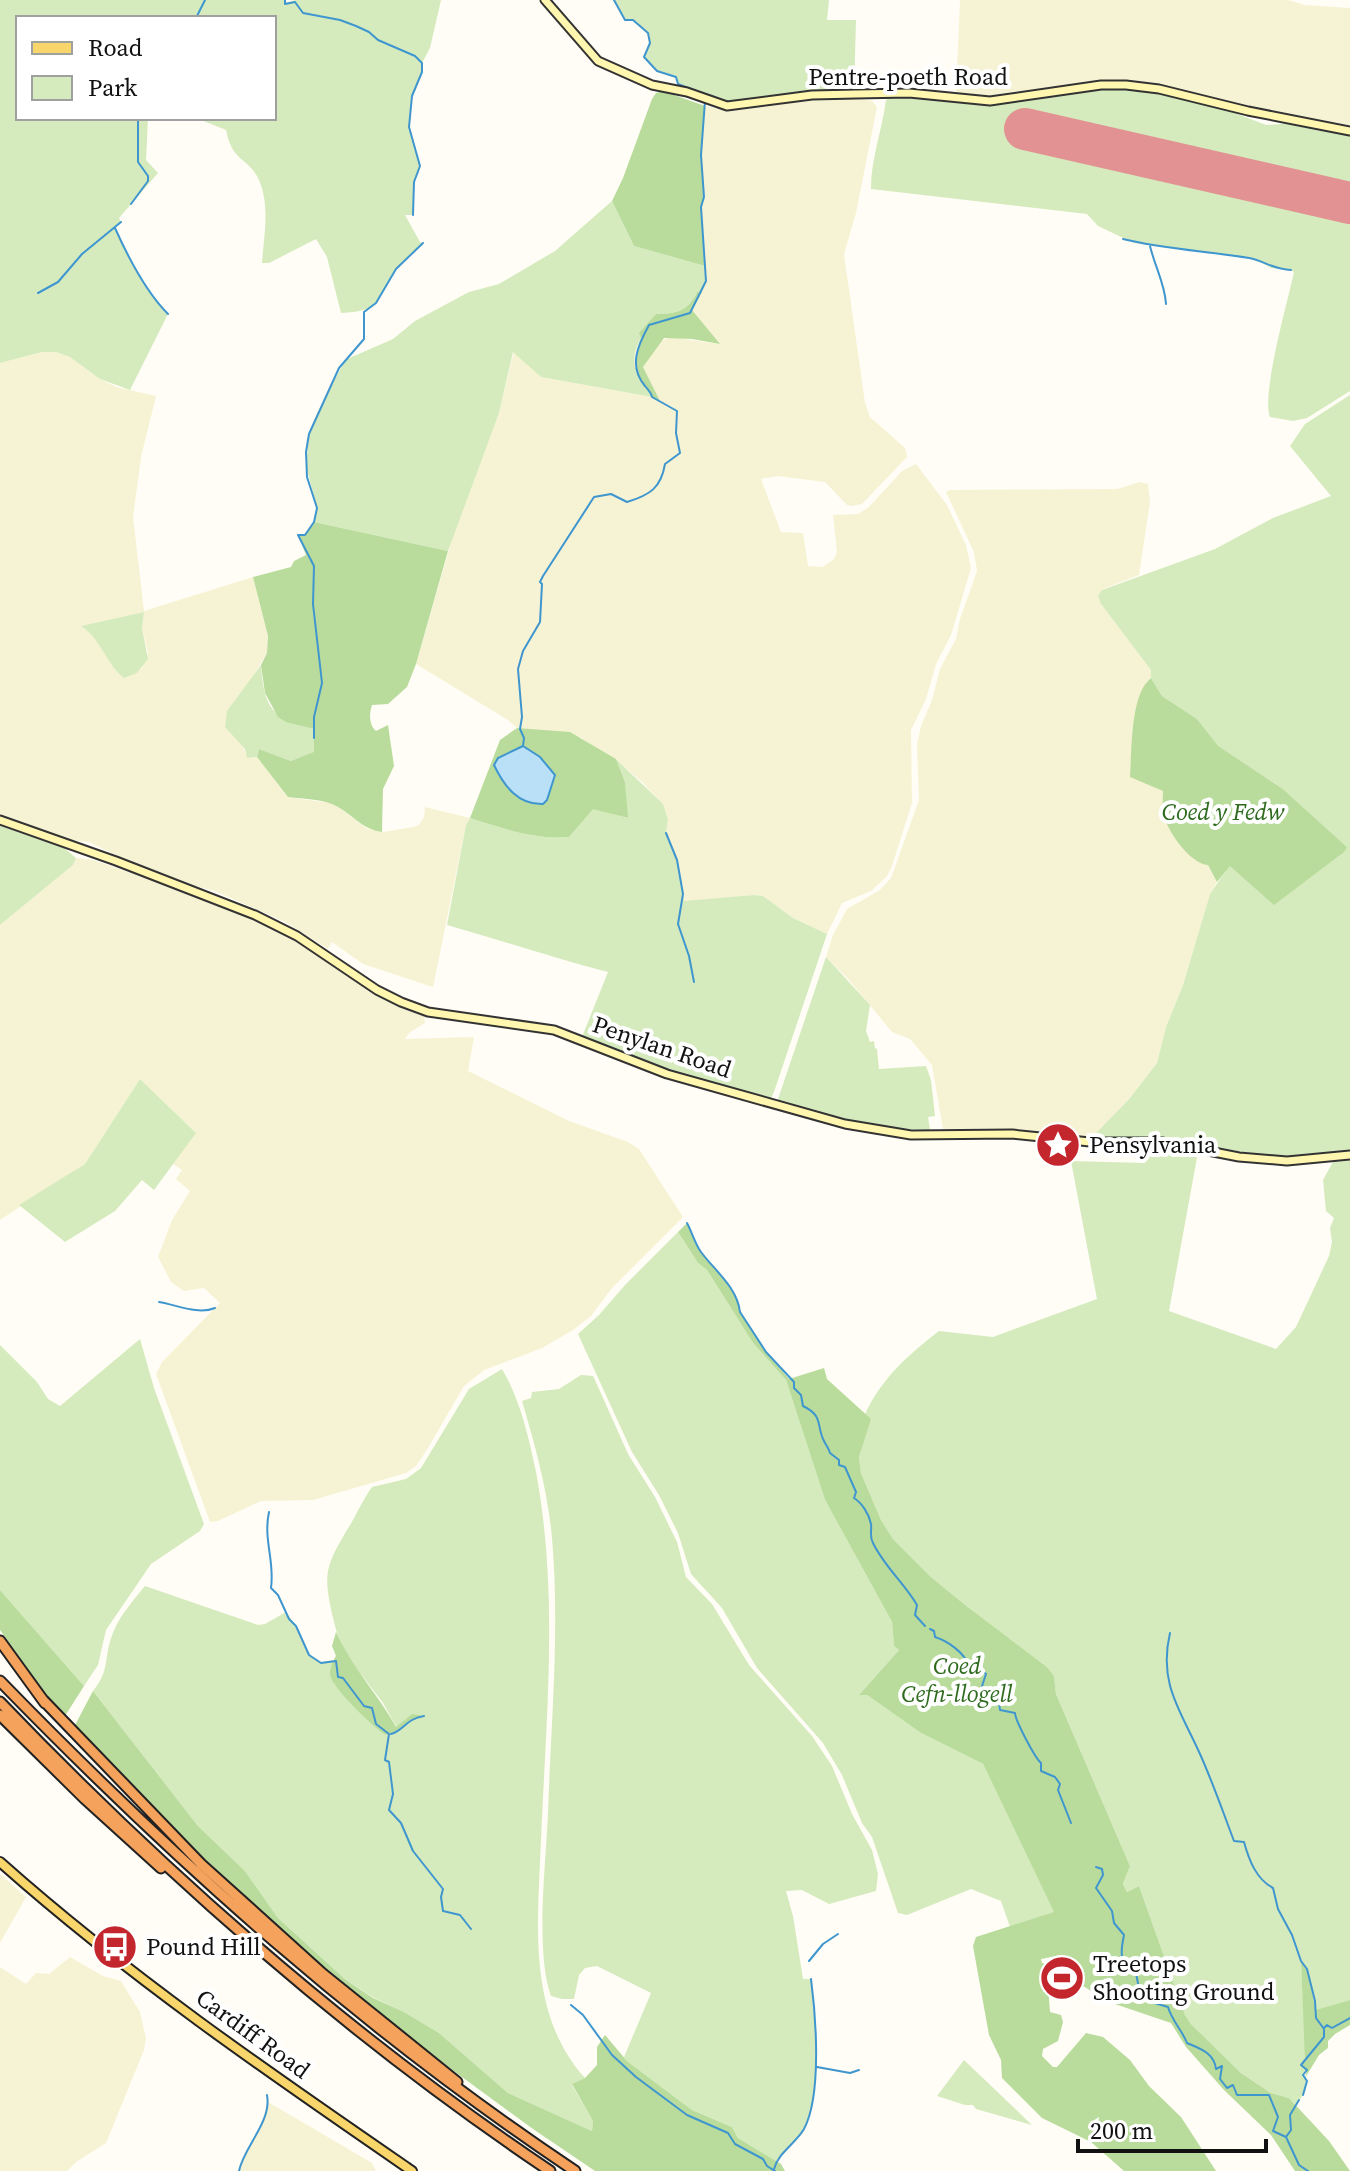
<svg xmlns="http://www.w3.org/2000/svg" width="1350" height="2171" font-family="'Source Serif 4',serif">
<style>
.farmland{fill:#f6f3d4;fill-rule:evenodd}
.green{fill:#d5ebbd}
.forest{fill:#b9dc9c}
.water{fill:#b9e0f7;stroke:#3f96cf;stroke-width:2}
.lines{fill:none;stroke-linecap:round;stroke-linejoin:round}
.stream{stroke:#3f96cf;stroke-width:2}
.runway{stroke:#e29292;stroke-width:42}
.secondary-casing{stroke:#333;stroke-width:11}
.primary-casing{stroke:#222;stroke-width:12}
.highway-casing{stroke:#222;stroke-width:13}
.secondary{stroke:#fff6b0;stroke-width:7}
.primary{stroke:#f9d66b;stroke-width:8}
.highway{stroke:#f5a25d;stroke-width:9}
.labels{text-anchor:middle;stroke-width:8;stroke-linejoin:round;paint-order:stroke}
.street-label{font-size:24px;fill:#111;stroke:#fff}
.park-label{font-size:24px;font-style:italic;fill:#2f6b1f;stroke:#fff}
.poi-label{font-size:24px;fill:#111;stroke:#fff;text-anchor:start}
</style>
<rect width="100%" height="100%" fill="#fffdf5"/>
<path class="farmland" d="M960,0H1288L1305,5L1350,8V127L1241,106L1147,84L1079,83L1050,90L1000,97L956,96Z
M856,98L872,101L877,107L856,213L844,254L865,403L870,417L905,448L907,457L862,504L852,506L847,505L825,482L778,476L761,479L781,532L803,533L808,566L823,567L834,559L837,552L833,515L858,514L869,507L902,471L916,464L947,505L966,545L971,568L951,635L936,664L926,699L911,730L912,803L892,866L887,876L871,891L842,903L827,934L793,918L763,896L754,895L684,902L677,860L666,833L668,820L662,804L644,784L616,759L591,746L582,738L517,728L508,720L416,664L457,522L499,413L514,351L541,377L652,397L659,400L643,367L659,342L670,337L719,344L692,310L706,281L701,207L704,197L701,155L705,106L724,110L819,99Z
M42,352H56L70,357L100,379L116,387L156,396L141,457L133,517L144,611L253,577L268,636L267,653L246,688L227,711L248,758L257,757L288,797L330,803L340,808L366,828L384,832L413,827L419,825L424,817L425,807L470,818L466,825L433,987L363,964L332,942L328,949L285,922L215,891L183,883L130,862L89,842L67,840L0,816V363ZM144,612L142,628L148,653L142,668L127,677L117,672L97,640L82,626Z
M1140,482L1148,484L1150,502L1139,575L1103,589L1101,604L1151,670V678L1146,682L1163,791L1164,817L1173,833L1208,865L1217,882L1210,894L1183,985L1166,1027L1157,1063L1130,1098L1091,1138L993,1129L953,1131L943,1129L932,1065L910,1039L892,1032L849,980L826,957L833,935L847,909L880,890L891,878L919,800L917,745L921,726L932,700L940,669L956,639L960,619L977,571L974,552L946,492L950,490L1117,489Z
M76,858L93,860L206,898L294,938L380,997L424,1016L425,1023L409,1033L405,1039L474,1037L468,1071L569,1121L628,1142L639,1149L683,1217L612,1288L591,1316L573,1330L542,1348L484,1370L464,1386L428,1448L416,1466L406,1473L313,1500L261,1501L218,1521L210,1522L156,1374L162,1362L220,1303L204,1288L184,1291L171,1282L158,1257L172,1220L190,1191L176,1179L182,1170L173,1164L195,1132L140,1079L85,1164L0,1220V925L73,865Z
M0,1874L26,1897L0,1943Z
M70,1957L103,1976L121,1981L140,2012L146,2038L144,2050L106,2143L76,2162L67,2171H0V1967L26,1984L36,1973L49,1974Z
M268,2102L372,2163L376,2171H239L252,2140L257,2136Z"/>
<path class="green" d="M0,0H285V3L295,0H441L430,48L422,63V72L412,96L409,126L420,166L414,182L413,215H405L420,242L423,243L422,245C414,253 404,260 397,268C374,297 387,311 341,313L327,257L316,239L269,263H262C264,234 271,203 257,176C246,157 232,161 226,130L196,118H274V18H18V118H148L146,160L158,173L119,218L121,222L115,228C128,257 146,292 168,314L130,390L100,379L70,357L56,352H42L0,363Z
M614,0H829L827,20H856L854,91L729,102L678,84L676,78L657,71L644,57L650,43L649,33L633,20H625Z
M1104,89L1155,92L1232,112L1266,125L1295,123L1350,135V391L1307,418L1293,421L1270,417C1261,395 1288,300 1294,272L1291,270L1271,268L1255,259L1134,243L1098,226L1087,214L871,189C871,158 882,131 886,100L890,97L993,104L1082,90Z
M612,201L634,246L705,266L706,281L702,292H697C688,311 675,314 656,314C647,329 629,350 636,369C640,380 650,386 652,397L541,377L513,352L499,413L448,551L314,522L317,508L306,466L309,434L314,420L345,360L393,339L415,321L469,292L499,284L555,251Z
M1350,395V1151L1304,1156H1266L1172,1140L1104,1139L1095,1134L1130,1098L1157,1063L1166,1027L1183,985L1210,894L1229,866L1347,847L1283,789L1217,746L1197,719L1162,696L1151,678V670L1101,604L1098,596L1102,590L1215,549L1273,518L1331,496L1290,446L1305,424Z
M144,612L142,628L148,659L137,673L124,678C106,664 102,640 81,626Z
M261,665C264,709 272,718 314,729V753L291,761L259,749L257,757L247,758L245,749L225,727L227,711Z
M616,759L663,804L668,820L666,833L677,860L684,901L754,895L763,896L793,918L827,934L774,1092L770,1100L667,1070L582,1037L608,972C553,958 501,940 447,925L466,825L470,818C502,828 535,840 569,837L593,808L627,818L625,782Z
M0,825L64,848L76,858L73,865L0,925Z
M826,957L870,1005L866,1031L870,1042L874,1041L875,1048L877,1049L879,1069L926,1066L931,1080L935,1116L928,1117L930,1130C878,1130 827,1116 777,1102Z
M140,1079L196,1133L154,1190L142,1180L115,1211L65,1242L19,1205L85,1164Z
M1145,1144L1198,1152L1169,1311L1276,1349L1296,1327L1329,1256L1332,1242L1330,1228L1334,1218L1326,1211L1323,1180L1334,1160L1350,1158V2000L1315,2011V2001L1301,1963L1307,2070L1303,2075L1307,2081L1303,2095L1296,2105L1289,2098L1271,2093L1241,2073L1191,2024L1185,2015L1139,1886L1127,1892L1123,1884L1130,1866L1056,1694L1054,1676L1047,1667L964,1604L931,1577L893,1539L881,1520L861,1473L859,1457L870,1419L865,1414C882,1378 908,1355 939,1331L993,1337L1097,1299L1071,1161L1145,1163Z
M678,1232L698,1263L707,1270L753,1343L786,1380L825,1500L892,1622L894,1646L899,1650L860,1694L867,1695L921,1733L983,1764L1055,1913L1010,1927L1001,1901L971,1889L907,1915L898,1913L872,1837L862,1823L842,1775L823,1743L757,1668L722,1608L691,1574L678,1533L659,1495L632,1452L578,1334L599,1315L625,1285Z
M140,1339L154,1388L204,1524L200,1531L151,1564L106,1630L98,1665L84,1686L0,1590V1345L37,1382L48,1399L60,1406Z
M502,1369C520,1399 529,1438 536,1472C559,1594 546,1717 541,1840C538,1920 526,2013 585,2078L572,2085L593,2121L592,2131L508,2093L439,2033L404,2012L374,1998L346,1980L278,1918L245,1871L198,1826L93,1691C111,1669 103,1657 113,1633C119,1616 134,1600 145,1586L258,1625L265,1624L286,1612L296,1626L309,1655L321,1662L333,1660L332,1668L356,1706L381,1732L396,1733L412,1718L423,1716L407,1718L397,1728L383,1703L345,1653C339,1642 336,1630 333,1618C323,1575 325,1567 347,1530C356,1516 362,1501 372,1487L406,1479L421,1468L469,1389Z
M581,1375L593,1376L595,1380L628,1454L655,1497L677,1542L686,1577L712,1604L749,1665L812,1736L832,1766L852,1814L872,1850L878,1874L876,1891L829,1904L802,1890L786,1891L793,1916L803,1979H811C816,2018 822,2093 804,2128C798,2139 785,2152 776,2161L738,2138L732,2127L692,2110L627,2061L624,2057L651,1993L597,1966L585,1968L579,1975L574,1999H562L551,1996C535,1952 546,1863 548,1813C551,1721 560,1630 552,1538C548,1492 535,1445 522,1401L531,1398L532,1392L559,1389Z
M964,2060L1032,2125L976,2109L973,2105H965L937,2096Z"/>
<path class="forest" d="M663,91L705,106L701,155L704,197L701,207L705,266L634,246L612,201L623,178L652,99L656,93Z
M697,292H702L692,310L720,344L692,339L664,338L643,367L660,401L652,397C651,392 647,389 644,386C634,371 634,354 641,338L639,333L656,314C676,314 688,311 697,292Z
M314,522L448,551L416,664L407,687L388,704L372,705C369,714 369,725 376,731L388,725L394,766L383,789L382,832C362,829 354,816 338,807C324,799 304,799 288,797L257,757L259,749L291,761L314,752V729L286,722L278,717L265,693L261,665L267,653L268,636L253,577L291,567L294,561L306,555L298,535H305Z
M1151,678L1162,696L1197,719L1218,746L1283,789L1347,847L1344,852L1274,905L1230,866L1217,882L1208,865C1190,864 1166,830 1163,812C1162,805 1163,798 1163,791L1130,777C1132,751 1130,694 1151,678Z
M517,728L570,732L616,759L625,782L628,818L593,809L569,837C535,840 502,828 470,818L500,740Z
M687,1223C692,1232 695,1244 701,1252C715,1271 737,1287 740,1312L766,1352L789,1379L824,1368L827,1379L871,1419L859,1457L861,1473L881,1520L893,1539L931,1577L964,1604L1047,1667L1054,1676L1056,1694L1130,1866L1123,1884L1127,1892L1139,1886L1185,2015L1191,2024L1241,2073L1271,2093L1289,2098L1329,2141L1350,2171H1295L1271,2135L1224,2090L1186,2047L1171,2023L1106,2001L1085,1987L1063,1981L1061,1955L1041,1959L1042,1963L1053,1964L1059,1980H1051L1048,1985L1050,2012L1061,2015L1063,2022L1058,2041L1043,2049L1042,2056L1053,2067H1057L1086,2033L1103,2037L1130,2060L1149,2086L1181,2117L1216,2171H1124L1091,2142L1042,2118L1002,2078L1001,2060L989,2035L973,1946L976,1937L1054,1912L983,1764L921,1733L867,1695H859L899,1650L894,1646L892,1622L825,1500L786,1380L753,1343L707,1270L698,1263L678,1232Z
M0,1590L84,1686L65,1716L48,1697L0,1630Z
M336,1632C351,1666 378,1694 396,1727L412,1714L424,1716C405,1719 402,1732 386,1735C375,1729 330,1686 330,1674C330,1668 333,1660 336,1656L332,1646Z
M93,1691L198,1826L245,1871L278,1918L346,1980L373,1998L404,2012L439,2033L508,2093L592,2131L593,2121L572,2084L585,2078L597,2065V2047L605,2035L627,2061L692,2110L732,2127L738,2138L781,2164L785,2171H595L533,2129L421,2047L294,1942L166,1824L74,1727Z
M1301,1961L1307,1969L1316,2010L1350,2000V2025L1335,2034L1328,2041V2048L1319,2055L1305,2078L1307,2070L1301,2065L1305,2060Z"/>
<path class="water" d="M523,746L540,757L555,775L547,800L543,804C518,805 504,786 494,765L498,758Z"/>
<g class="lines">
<path class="stream" d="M285,0V4L295,2L303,13L340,20L356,26L369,32L378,40L415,56L422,63V72L412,96L409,127L420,166L414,182L413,215
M614,0L625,20H633L648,33L650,43L644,57L657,71L676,77L678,84L706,95
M196,18L205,0
M131,204L148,181V176L138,162V118
M115,228C128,257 146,292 168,314
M1123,239C1163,249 1207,251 1249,258C1265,261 1272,269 1291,270
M1150,246C1155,267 1165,284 1166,304
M38,293L58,282L82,254L121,222
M314,738V717L322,683L313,604L314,566L298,535H305L314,522L317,508L307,477L306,452L309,434L339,368L364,339V312L376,303L396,269L423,243
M523,746L524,738L520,729L522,717L518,669L523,651L540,622L542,584L540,582L543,576L594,497L611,494L627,502C650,495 661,488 665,464L680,453L676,433L677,411L652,397C651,392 648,390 645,386C628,366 638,345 649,325L690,313L706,281L701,207L704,197L701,155L705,101
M666,833L677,860L683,894L678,924L689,956L694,982
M687,1223C692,1232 695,1244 701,1252C715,1271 737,1287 740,1312L766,1352L794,1382V1388L801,1395L803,1406C824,1416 816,1426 824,1441C826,1445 829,1449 830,1453L839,1460V1465L845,1467L856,1492L854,1498C862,1503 869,1514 871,1524C872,1531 869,1536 873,1543C884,1566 904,1583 917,1605L915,1615L925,1626
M159,1302C177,1305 198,1315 215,1308
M269,1512C263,1540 275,1561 271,1588L278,1595L289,1619L296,1626L309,1655L321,1663L336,1661L338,1677L343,1678L364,1706L372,1708L376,1724L389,1734L385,1760L389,1762L393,1794L389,1810L401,1823L413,1851L443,1889L441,1897L443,1911L460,1915L471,1929
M930,1629L934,1631L935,1637C948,1641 963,1652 969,1665L974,1664L986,1674L982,1686L998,1694L1000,1710L1015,1713C1015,1720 1035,1758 1041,1763V1771L1055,1777L1060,1784L1058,1790L1071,1823
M1170,1633C1158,1684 1181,1711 1200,1754C1213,1783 1223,1812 1234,1841L1244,1842C1249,1860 1256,1879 1273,1888L1278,1909L1292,1935L1301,1961L1307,1969L1315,2001L1316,2018L1324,2029V2037L1301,2065L1307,2070L1303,2075L1307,2081L1303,2095
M391,1734C404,1731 405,1719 424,1716
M1096,1867L1102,1869L1103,1875L1096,1888L1112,1911L1114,1923L1124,1935C1120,1954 1119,1961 1136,1973L1141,1999L1168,2007C1172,2021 1182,2030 1187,2043C1201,2049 1214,2053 1216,2069L1222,2066L1220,2079L1227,2088L1233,2085L1237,2095H1269L1278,2117L1273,2131L1286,2137
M809,1961L823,1944L838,1934
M571,2005L583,2015L612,2055L636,2077L687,2115L728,2133L735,2144L763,2159L767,2166L775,2171
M1324,2028L1327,2025L1332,2028L1350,2018
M817,2067L850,2073L859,2070
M1299,2100L1290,2115L1291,2130L1286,2137L1299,2165L1308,2171
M774,2169C778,2153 796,2143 804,2129C822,2095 816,2017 811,1979
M239,2171C244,2146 272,2122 267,2095"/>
<path class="runway" d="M1025,129L1350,203"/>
<g class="secondary-casing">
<path id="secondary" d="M545,0L598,61L652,85L687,92L727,106L812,95L856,94L909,93L990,101L1101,85H1126L1159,89L1248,111L1350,131
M0,820L116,861L255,915L297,936L377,990L401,1002L428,1012L554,1030L667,1074L845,1124L911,1135L1012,1134L1090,1142H1162L1239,1157L1287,1161L1350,1155"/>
</g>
<g class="primary-casing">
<path id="primary" d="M0,1862C128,1976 271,2074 412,2171"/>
</g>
<g class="highway-casing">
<path id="highway" d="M0,1641L45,1703
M0,1681C180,1866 360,2027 575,2171
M43,1700L201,1864L323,1974L457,2082
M0,1702C168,1877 349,2036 550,2171
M0,1715L85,1799L161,1868"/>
</g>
<use href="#secondary" class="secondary"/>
<use href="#primary" class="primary"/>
<use href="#highway" class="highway"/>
</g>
<defs>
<g id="sight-disc" transform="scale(2.3)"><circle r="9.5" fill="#c4262e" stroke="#fff"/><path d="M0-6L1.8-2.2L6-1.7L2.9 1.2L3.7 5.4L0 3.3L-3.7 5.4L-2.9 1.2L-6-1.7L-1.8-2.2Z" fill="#fff"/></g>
<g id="bus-disc" transform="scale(2.3)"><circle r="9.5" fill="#c4262e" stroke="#fff"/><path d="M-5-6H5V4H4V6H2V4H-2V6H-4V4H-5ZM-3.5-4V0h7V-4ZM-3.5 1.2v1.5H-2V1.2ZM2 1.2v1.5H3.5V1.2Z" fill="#fff"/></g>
<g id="stadium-disc" transform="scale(2.3)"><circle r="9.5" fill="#c4262e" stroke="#fff"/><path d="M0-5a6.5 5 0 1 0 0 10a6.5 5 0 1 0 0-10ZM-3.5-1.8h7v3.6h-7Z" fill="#fff"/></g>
</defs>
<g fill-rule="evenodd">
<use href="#sight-disc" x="1058" y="1145"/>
<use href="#bus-disc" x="115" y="1947"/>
<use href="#stadium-disc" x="1062" y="1978"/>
</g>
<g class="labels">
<g class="street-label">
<text x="908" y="85">Pentre-poeth Road</text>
<text transform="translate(662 1047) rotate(19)" y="8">Penylan Road</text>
<text transform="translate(253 2034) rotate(36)" y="8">Cardiff Road</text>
</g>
<g class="park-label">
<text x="1223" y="820">Coed y Fedw</text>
<text x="957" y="1674">Coed<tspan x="957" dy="28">Cefn-llogell</tspan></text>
</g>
<g class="poi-label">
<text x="1089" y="1153">Pensylvania</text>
<text x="146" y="1955">Pound Hill</text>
<text x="1093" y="1972">Treetops<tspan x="1093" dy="28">Shooting Ground</tspan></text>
</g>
</g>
<rect x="16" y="16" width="260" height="104" fill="#ffffff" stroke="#a0a0a0" stroke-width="2"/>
<rect x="32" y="42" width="40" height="12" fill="#f9d66b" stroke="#a0a0a0" stroke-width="2"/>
<text x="88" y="56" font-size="24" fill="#111111">Road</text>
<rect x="32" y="76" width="40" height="24" fill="#d5ebbd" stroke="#a0a0a0" stroke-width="2"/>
<text x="88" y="96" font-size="24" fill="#111111">Park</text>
<path d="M1078 2139v12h188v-12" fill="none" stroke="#111111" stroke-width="4"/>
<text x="1090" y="2139" font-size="24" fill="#111111" stroke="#ffffff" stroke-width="6" paint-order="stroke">200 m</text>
</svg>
